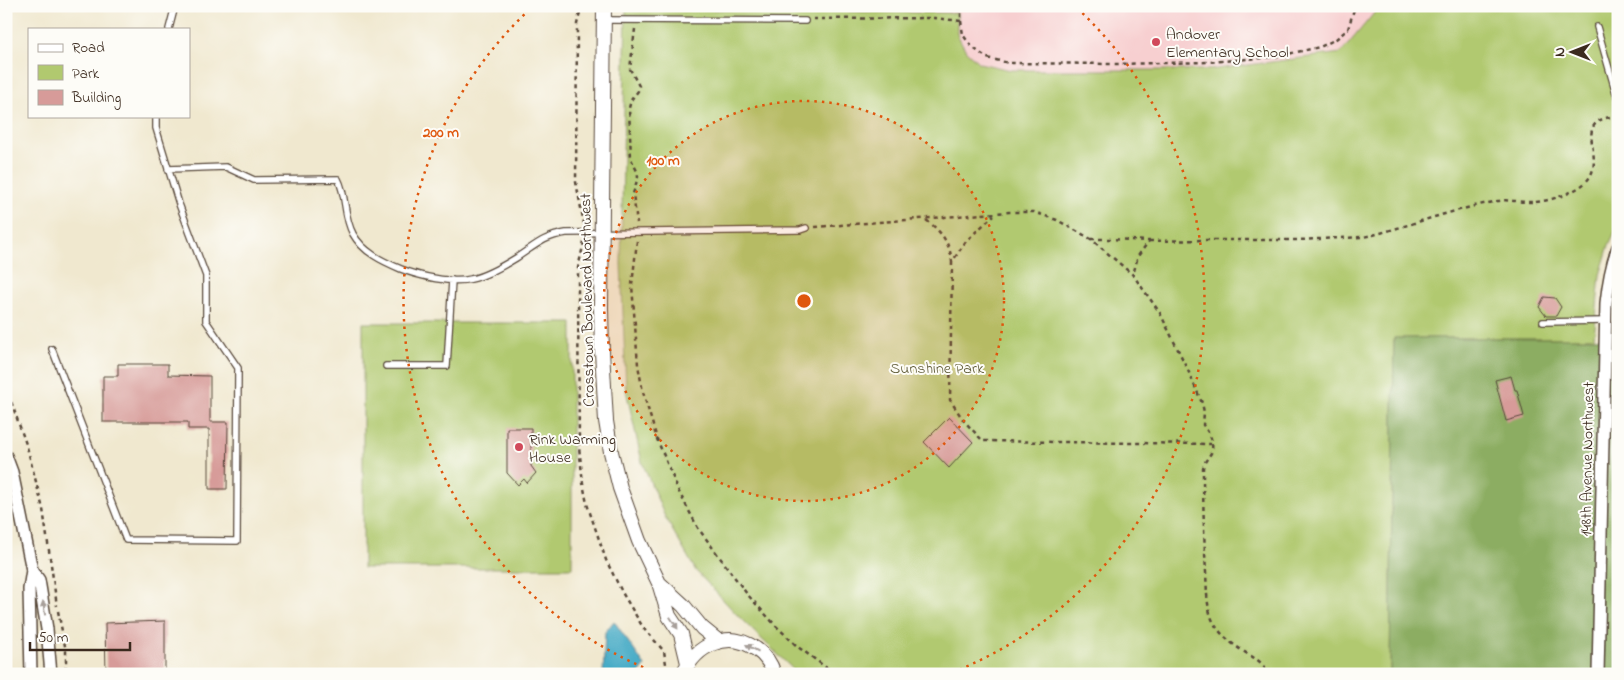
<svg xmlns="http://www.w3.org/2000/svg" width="1624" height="680" font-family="'Indie Flower',sans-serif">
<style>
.built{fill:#f7cfd0}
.green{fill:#b1c96f;stroke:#767a46}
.forest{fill:#8cad62;stroke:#646c40}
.water{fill:#47abc6;stroke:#416a72}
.building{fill:#d79b99}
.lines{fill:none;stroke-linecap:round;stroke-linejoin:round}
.service-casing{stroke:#564639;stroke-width:8}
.minor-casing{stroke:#564639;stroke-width:14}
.tertiary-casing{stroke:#564639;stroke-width:16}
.path{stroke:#564639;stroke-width:2.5;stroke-dasharray:4 4;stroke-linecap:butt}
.service{stroke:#fff;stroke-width:5.5}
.minor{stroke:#fff;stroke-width:11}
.tertiary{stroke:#fff;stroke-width:14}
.oneway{fill:#a79f9a}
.ring{fill:none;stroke:#df570d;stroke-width:2.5;stroke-dasharray:2.5 5}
.poi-dot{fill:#d1495b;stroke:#fdfcf7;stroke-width:2}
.labels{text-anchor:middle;stroke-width:4;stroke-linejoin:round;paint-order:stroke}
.poi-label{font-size:16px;fill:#3b2a1e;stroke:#fdfcf7;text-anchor:start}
.street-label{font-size:16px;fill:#3b2a1e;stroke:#fdfcf7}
.park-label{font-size:16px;fill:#5e5a36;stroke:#fdfcf7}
.centre{fill:#df570d;stroke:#fdfcf7;stroke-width:2.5}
.ring-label{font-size:15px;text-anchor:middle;font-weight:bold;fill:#df570d;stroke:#fdfcf7;stroke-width:4;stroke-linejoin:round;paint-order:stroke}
</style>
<rect width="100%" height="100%" fill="#fdfcf7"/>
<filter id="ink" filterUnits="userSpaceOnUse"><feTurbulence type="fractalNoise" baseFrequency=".02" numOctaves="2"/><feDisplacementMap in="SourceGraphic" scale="10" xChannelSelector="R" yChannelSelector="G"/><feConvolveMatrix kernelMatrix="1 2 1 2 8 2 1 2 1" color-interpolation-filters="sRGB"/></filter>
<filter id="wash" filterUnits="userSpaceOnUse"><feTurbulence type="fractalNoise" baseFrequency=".0096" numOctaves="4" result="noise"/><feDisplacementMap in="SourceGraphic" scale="20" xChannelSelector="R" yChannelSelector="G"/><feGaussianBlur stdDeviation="1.12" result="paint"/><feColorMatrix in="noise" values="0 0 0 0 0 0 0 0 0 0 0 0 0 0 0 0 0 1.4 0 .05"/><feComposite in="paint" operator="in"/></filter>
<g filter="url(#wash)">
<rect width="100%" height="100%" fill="#f0e8cf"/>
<path class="built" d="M634,6H1380L1341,53L1209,70H1011L979,63L966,51L957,34V13L634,8Z"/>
<path class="green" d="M1380,6H1618V225L1609,245L1600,275L1594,338H1394L1390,674H798L742,620L696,571L665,517L642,462L626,390L621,263L626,8L957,13V34L966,51L979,63L1011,70H1209L1341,53Z
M363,323H572V568H363Z"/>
<path class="forest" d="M1618,267V674H1390L1394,338H1594L1612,336Z"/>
<path class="water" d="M614,621L645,666L639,674H603L605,632Z"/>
<g id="blocks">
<path class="building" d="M1544,297L1555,298L1561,307L1556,316H1546L1539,307Z
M118,364H168V375L210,376V422H228L227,489H209V429H188V422H103V376H118Z
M1511,376L1515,390H1517L1524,416L1506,421L1495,380Z
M949,417L973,442L949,468L924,442Z
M507,428H531V466L536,473L527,483L524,479L518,485L507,473Z
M165,621V674H106L105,623Z"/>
</g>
</g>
<g filter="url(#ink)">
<use href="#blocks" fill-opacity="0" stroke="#564639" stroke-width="1"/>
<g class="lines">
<g class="service-casing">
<path id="service" d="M604,20L805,21
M1597,27L1618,100
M169,29L175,6
M168,169L226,167L254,180L338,179C347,196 343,216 353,234C363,252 382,261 401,269C419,276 452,284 471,279C486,276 503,266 516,258C535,246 542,237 566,233L800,230L806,228
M1543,322L1605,321
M52,349L126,540L237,541L238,368L206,321V276L179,204L156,128V116
M386,366H447L452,280"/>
</g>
<g class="minor-casing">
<path id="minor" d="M6,456L12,472L32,570L29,589L31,674
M32,570L39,580L47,629L51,674
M1598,674L1606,303C1608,283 1611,266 1618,247"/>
</g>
<g class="tertiary-casing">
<path id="tertiary" d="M604,6L601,308L602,351L606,421L611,452L620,488L639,541L659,583L669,616L681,634L688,663
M660,584L683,605L702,628L718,641
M683,674C696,645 728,629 756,649C765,655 771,664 774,674"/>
</g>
<path class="path" d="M582,6L577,24L576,182L584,224
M813,19L934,18L961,21V6
M961,21L963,35L972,47L987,58L1009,63L1115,64L1209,62L1274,57L1320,47L1336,39L1348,29L1355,6
M635,29L630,69L639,86L638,91L631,100L629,108L631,159L637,171L638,177L633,194L637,223
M926,220C941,231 950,243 952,262L966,241L994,215
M815,227L1009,212H1034L1057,220L1091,239L1133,275L1160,313L1187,368L1202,403L1204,412L1203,425C1209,433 1215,441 1211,453C1208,458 1204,462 1203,468C1203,503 1204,537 1206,572C1207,590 1206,610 1215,625C1222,636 1232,644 1243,651C1253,658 1264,661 1267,674
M1091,239H1112L1149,241L1138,256L1133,275
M637,241L632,285L638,365L643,392L657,439L679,492L698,528L747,594L776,626L798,647L835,674
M1149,241L1208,240H1297L1363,237L1373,235C1414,224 1455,209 1498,201C1508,199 1517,202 1528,202C1544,203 1565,196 1578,188C1610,169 1581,137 1596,123C1601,118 1611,117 1618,115
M584,242L578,268V288L579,447L583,483L587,504L606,560L623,594L644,629L664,651L666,664L665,674
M952,262L950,400L964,421L983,441L1211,444
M6,387L27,447L43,509L57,606
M58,611L66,651V674"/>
<use href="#service" class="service"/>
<use href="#minor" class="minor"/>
<use href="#tertiary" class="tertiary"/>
</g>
<defs><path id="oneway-solid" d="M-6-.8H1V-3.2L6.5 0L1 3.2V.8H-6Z" transform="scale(1.25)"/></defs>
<g class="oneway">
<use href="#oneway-solid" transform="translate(44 608) rotate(-99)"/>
<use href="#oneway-solid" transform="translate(674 623) rotate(57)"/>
<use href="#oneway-solid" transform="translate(752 648) rotate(-151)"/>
</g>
</g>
<circle cx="804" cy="301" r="200" fill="#df570d" fill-opacity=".12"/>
<g class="ring">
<circle cx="804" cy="301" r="200"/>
<path d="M657 673A400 400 0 0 1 531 8M1077 8A400 400 0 0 1 951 673"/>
</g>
<g class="poi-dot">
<circle cx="1156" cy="42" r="5"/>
<circle cx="519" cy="447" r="5"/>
</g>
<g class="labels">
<g class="poi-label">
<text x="1166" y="39">Andover<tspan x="1166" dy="18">Elementary School</tspan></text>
<text x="529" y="444">Rink Warming<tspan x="529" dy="18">House</tspan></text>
</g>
<g class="street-label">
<text transform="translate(586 300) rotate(-91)" y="6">Crosstown Boulevard Northwest</text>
<text transform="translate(1586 459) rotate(-89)" y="6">148th Avenue Northwest</text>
</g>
<g class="park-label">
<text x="937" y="373">Sunshine Park</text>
</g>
</g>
<circle cx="804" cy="301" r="8" class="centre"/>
<g class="ring-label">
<text x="441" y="137">200 m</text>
<text x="663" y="165">100 m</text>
</g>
<rect width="1624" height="680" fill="none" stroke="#fdfcf7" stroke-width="25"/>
<rect x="28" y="28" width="162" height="90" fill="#fdfcf7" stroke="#afa8a0"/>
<rect x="38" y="44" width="25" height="8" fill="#ffffff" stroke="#afa8a0"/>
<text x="72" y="52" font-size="15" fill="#3b2a1e">Road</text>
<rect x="38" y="65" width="25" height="15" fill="#b1c96f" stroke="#afa8a0"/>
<text x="72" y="78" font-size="15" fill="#3b2a1e">Park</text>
<rect x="38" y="90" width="25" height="15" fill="#d79b99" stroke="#afa8a0"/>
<text x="72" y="102" font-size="15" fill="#3b2a1e">Building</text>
<g transform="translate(1572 52) rotate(270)" stroke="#fdfcf7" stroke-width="4" paint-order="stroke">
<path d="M0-4L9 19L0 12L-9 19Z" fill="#3b2a1e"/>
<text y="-8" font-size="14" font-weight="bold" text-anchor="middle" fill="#3b2a1e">N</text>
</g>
<path d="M30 642v8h100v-8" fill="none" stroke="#3b2a1e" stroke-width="2.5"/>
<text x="38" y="642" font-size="15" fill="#3b2a1e" stroke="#fdfcf7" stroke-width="4" paint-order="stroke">50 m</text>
</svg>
